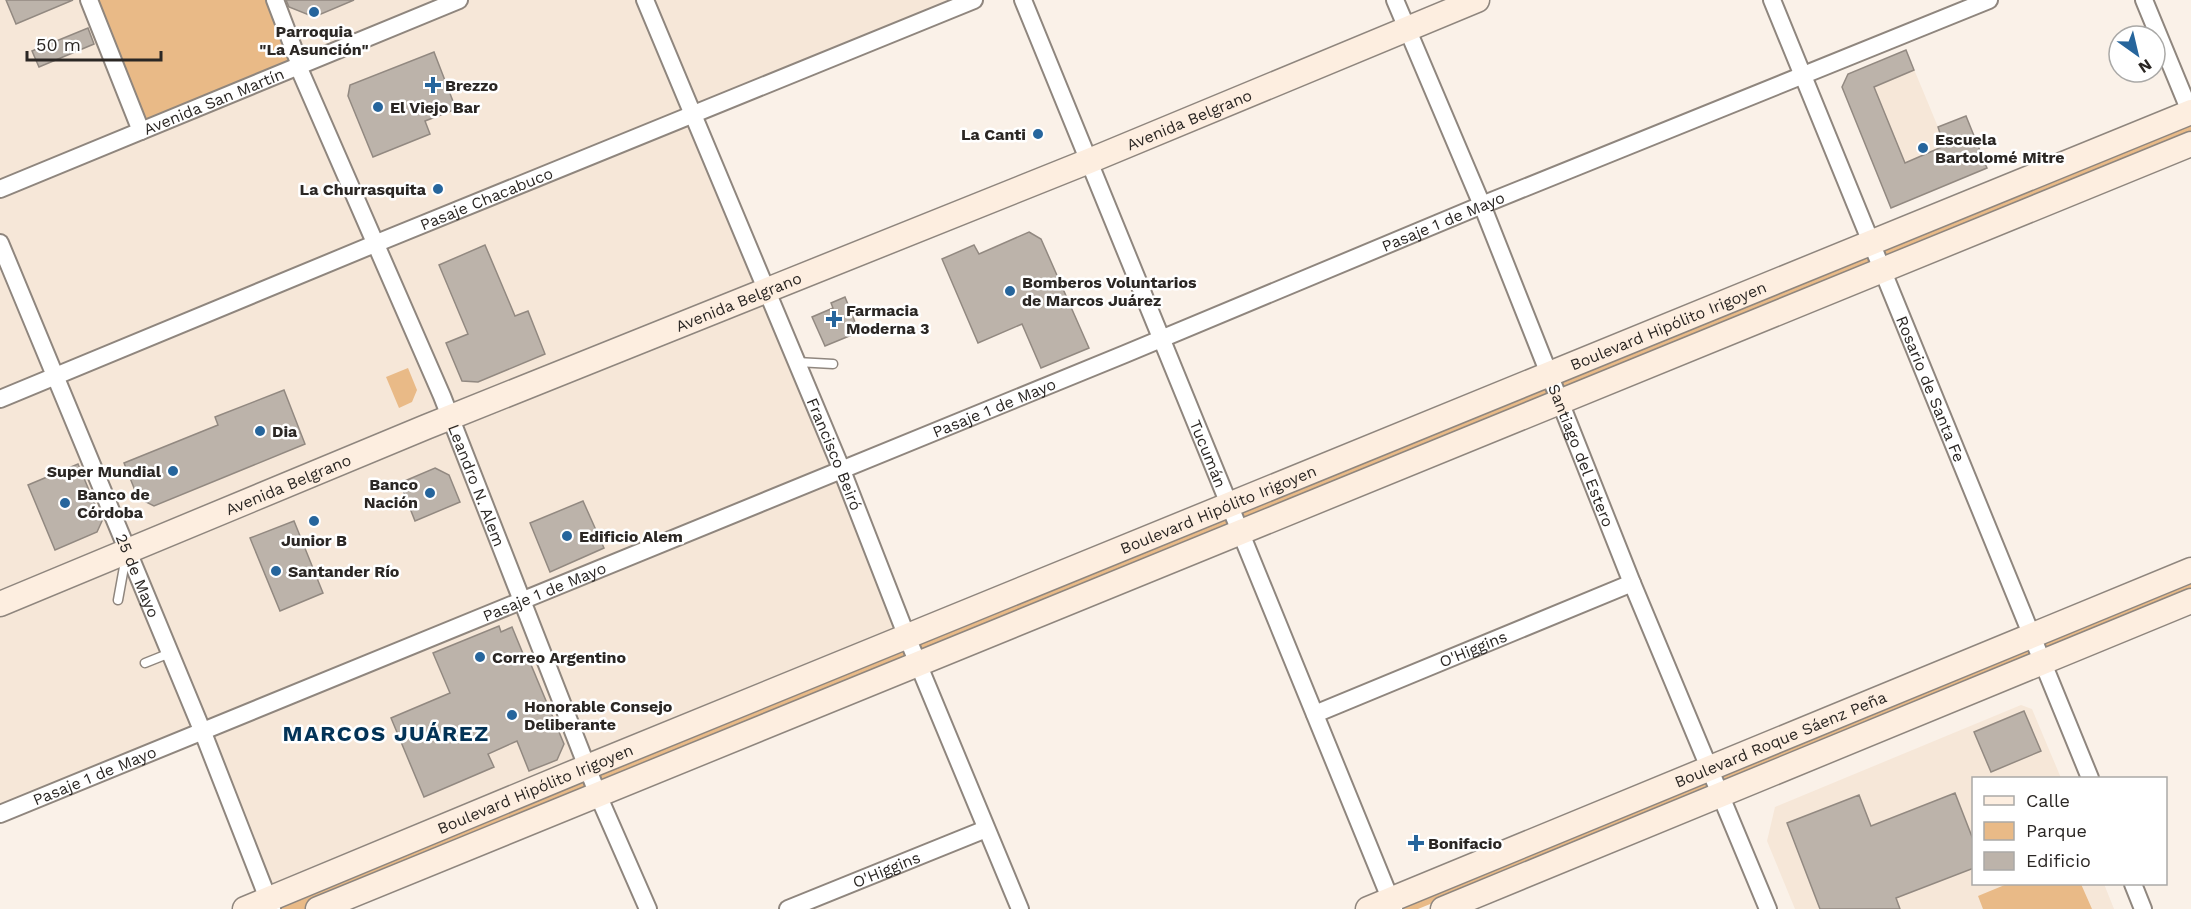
<svg xmlns="http://www.w3.org/2000/svg" width="2191" height="909" font-family="'Work Sans',sans-serif">
<style>
.built{fill:#f6e7d8}
.green{fill:#e9ba87}
.building{fill:#bcb3aa;stroke:#928981;stroke-width:1.5}
.lines{fill:none;stroke-linecap:round;stroke-linejoin:round}
.lane-casing{stroke:#8f867e;stroke-width:11}
.street-casing{stroke:#8f867e;stroke-width:20}
.secondary-casing{stroke:#8f867e;stroke-width:27}
.lane{stroke:#fff;stroke-width:8}
.street{stroke:#fff;stroke-width:16}
.secondary{stroke:#fdeee0;stroke-width:24}
.poi-dot{fill:#26659c;stroke:#fff;stroke-width:2}
.labels{text-anchor:middle;stroke-width:5;stroke-linejoin:round;paint-order:stroke}
.poi-label{font-size:16px;font-weight:bold;fill:#2b2724;stroke:#fff;text-anchor:start}
.street-label{font-size:16px;fill:#2b2724;stroke:#fff}
.district-label{font-size:22px;font-weight:bold;letter-spacing:1.5px;fill:#033357;stroke:#fff}
</style>
<rect width="100%" height="100%" fill="#faf1e8"/>
<path class="built" d="M0,0H974L694,115L907,637L268,900L202,730L0,814Z
M1906,50L1938,127L1966,116L1987,168L1891,208L1842,87L1848,74Z
M2021,705L2032,709L2061,778H1974V884H2104L2114,909H1795L1767,841L1775,807Z"/>
<path class="green" d="M91,0H274L298,60L143,132Z
M2191,112V144L318,909H245Z
M408,368L417,390L412,402L399,408L386,377Z
M2191,581V592L1418,909H1391Z
M2007,884H2081L2092,909H1983L1978,896Z"/>
<path class="building" d="M6,0H73L16,24Z
M286,0H354L314,17L289,7Z
M88,28L94,44L39,67L32,51Z
M1906,50L1914,70L1874,87L1905,163L1944,146L1938,127L1966,116L1987,168L1891,208L1842,87L1848,74Z
M434,52L456,109L425,121L430,134L373,157L348,96L350,85Z
M1029,232L1041,239L1089,348L1041,368L1022,324L978,343L942,259L974,245L979,254Z
M485,245L515,316L528,311L545,354L478,382L462,381L446,343L468,334L439,265Z
M845,297L859,332L825,346L812,317L833,308L831,303Z
M284,390L305,444L154,506L138,498L124,463L218,425L215,417Z
M78,464L102,521L97,532L55,550L28,485Z
M435,468L449,475L460,502L415,521L400,483Z
M583,501L604,548L550,572L530,523Z
M294,521L323,593L280,611L250,538Z
M499,626L501,632L512,627L526,661L529,660L564,744L557,760L529,771L517,741L488,754L494,767L424,797L391,718L450,693L433,653Z
M2024,711L2041,751L1991,772L1974,732Z
M1955,793L1974,842V868L1896,898L1900,909H1820L1787,823L1859,795L1871,826Z"/>
<g class="lines">
<g class="lane-casing">
<path id="lane" d="M797,362L833,364
M118,600L126,556
M145,663L170,653"/>
</g>
<g class="street-casing">
<g id="street">
<path d="M89,0L141,131"/>
<path id="s1" d="M275,0L298,60V66L442,396L598,795L648,909"/>
<path id="s2" d="M645,0L841,468L907,637L1020,909"/>
<path id="s3" d="M1023,0L1394,908"/>
<path id="s4" d="M1395,0L1482,205L1632,583L1768,909"/>
<path id="s5" d="M1772,0L2090,778"/>
<path d="M2144,0L2191,114"/>
<path id="s6" d="M0,189L459,0"/>
<path id="s7" d="M0,243L202,730L272,909"/>
<path id="s8" d="M0,399L377,243L974,0"/>
<path id="s9" d="M1315,714L1632,583"/>
<path id="s10" d="M0,814L1125,354L1482,205L1989,0"/>
<path d="M2133,884L2143,909"/>
<path id="s11" d="M788,909L986,829"/>
</g>
</g>
<g class="secondary-casing">
<g id="secondary">
<path id="s12" d="M0,604L426,427L1089,161L1477,0"/>
<path id="s13" d="M245,909L587,767L2191,112"/>
<path d="M318,909C942,654 1565,396 2191,144"/>
<path id="s14" d="M1368,909L2191,570"/>
<path d="M1443,909L2191,601"/>
</g>
</g>
<use href="#lane" class="lane"/>
<use href="#street" class="street"/>
<use href="#secondary" class="secondary"/>
</g>
<g class="poi-dot">
<circle cx="314" cy="12" r="6"/>
<path d="M430 76h6v6h6v6h-6v6h-6v-6h-6v-6h6z"/>
<circle cx="378" cy="107" r="6"/>
<circle cx="1038" cy="134" r="6"/>
<circle cx="1923" cy="148" r="6"/>
<circle cx="438" cy="189" r="6"/>
<circle cx="1010" cy="291" r="6"/>
<path d="M831 310h6v6h6v6h-6v6h-6v-6h-6v-6h6z"/>
<circle cx="260" cy="431" r="6"/>
<circle cx="173" cy="471" r="6"/>
<circle cx="430" cy="493" r="6"/>
<circle cx="65" cy="503" r="6"/>
<circle cx="314" cy="521" r="6"/>
<circle cx="567" cy="536" r="6"/>
<circle cx="276" cy="571" r="6"/>
<circle cx="480" cy="657" r="6"/>
<circle cx="512" cy="715" r="6"/>
<path d="M1413 834h6v6h6v6h-6v6h-6v-6h-6v-6h6z"/>
</g>
<g class="labels">
<g class="poi-label">
<text x="314" y="37" text-anchor="middle">Parroquia<tspan x="314" dy="18">"La Asunción"</tspan></text>
<text x="445" y="91">Brezzo</text>
<text x="390" y="113">El Viejo Bar</text>
<text x="1026" y="140" text-anchor="end">La Canti</text>
<text x="1935" y="145">Escuela<tspan x="1935" dy="18">Bartolomé Mitre</tspan></text>
<text x="426" y="195" text-anchor="end">La Churrasquita</text>
<text x="1022" y="288">Bomberos Voluntarios<tspan x="1022" dy="18">de Marcos Juárez</tspan></text>
<text x="846" y="316">Farmacia<tspan x="846" dy="18">Moderna 3</tspan></text>
<text x="272" y="437">Dia</text>
<text x="161" y="477" text-anchor="end">Super Mundial</text>
<text x="418" y="490" text-anchor="end">Banco<tspan x="418" dy="18">Nación</tspan></text>
<text x="77" y="500">Banco de<tspan x="77" dy="18">Córdoba</tspan></text>
<text x="579" y="542">Edificio Alem</text>
<text x="314" y="546" text-anchor="middle">Junior B</text>
<text x="288" y="577">Santander Río</text>
<text x="492" y="663">Correo Argentino</text>
<text x="524" y="712">Honorable Consejo<tspan x="524" dy="18">Deliberante</tspan></text>
<text x="1428" y="849">Bonifacio</text>
</g>
<g class="street-label">
<text dy="6" stroke="none"><textPath href="#s6" startOffset="231">Avenida San Martín</textPath></text>
<text dy="6" stroke="none"><textPath href="#s12" startOffset="1284">Avenida Belgrano</textPath></text>
<text dy="6" stroke="none"><textPath href="#s8" startOffset="526">Pasaje Chacabuco</textPath></text>
<text dy="6" stroke="none"><textPath href="#s10" startOffset="1560">Pasaje 1 de Mayo</textPath></text>
<text dy="6" stroke="none"><textPath href="#s12" startOffset="798">Avenida Belgrano</textPath></text>
<text dy="6" stroke="none"><textPath href="#s13" startOffset="1538">Boulevard Hipólito Irigoyen</textPath></text>
<text dy="6" stroke="none"><textPath href="#s5" startOffset="420">Rosario de Santa Fe</textPath></text>
<text dy="6" stroke="none"><textPath href="#s10" startOffset="1074">Pasaje 1 de Mayo</textPath></text>
<text dy="6" stroke="none"><textPath href="#s2" startOffset="492">Francisco Beiró</textPath></text>
<text dy="6" stroke="none"><textPath href="#s3" startOffset="490">Tucumán</textPath></text>
<text dy="6" stroke="none"><textPath href="#s4" startOffset="492">Santiago del Estero</textPath></text>
<text dy="6" stroke="none"><textPath href="#s12" startOffset="312">Avenida Belgrano</textPath></text>
<text dy="6" stroke="none"><textPath href="#s1" startOffset="526">Leandro N. Alem</textPath></text>
<text dy="6" stroke="none"><textPath href="#s13" startOffset="1052">Boulevard Hipólito Irigoyen</textPath></text>
<text dy="6" stroke="none"><textPath href="#s7" startOffset="360">25 de Mayo</textPath></text>
<text dy="6" stroke="none"><textPath href="#s10" startOffset="588">Pasaje 1 de Mayo</textPath></text>
<text dy="6" stroke="none"><textPath href="#s9" startOffset="171">O'Higgins</textPath></text>
<text dy="6" stroke="none"><textPath href="#s14" startOffset="446">Boulevard Roque Sáenz Peña</textPath></text>
<text dy="6" stroke="none"><textPath href="#s10" startOffset="102">Pasaje 1 de Mayo</textPath></text>
<text dy="6" stroke="none"><textPath href="#s13" startOffset="314">Boulevard Hipólito Irigoyen</textPath></text>
<text dy="6" stroke="none"><textPath href="#s11" startOffset="106">O'Higgins</textPath></text>
</g>
<g class="district-label">
<text x="386" y="741">MARCOS JUÁREZ</text>
</g>
</g>
<rect x="1972" y="777" width="195" height="108" fill="#ffffff" stroke="#aaa9a7" stroke-width="1.5"/>
<rect x="1984" y="796" width="30" height="9" fill="#fdeee0" stroke="#aaa9a7" stroke-width="1.5"/>
<text x="2026" y="807" font-size="18" fill="#2b2724">Calle</text>
<rect x="1984" y="822" width="30" height="18" fill="#e9ba87" stroke="#aaa9a7" stroke-width="1.5"/>
<text x="2026" y="837" font-size="18" fill="#2b2724">Parque</text>
<rect x="1984" y="852" width="30" height="18" fill="#bcb3aa" stroke="#aaa9a7" stroke-width="1.5"/>
<text x="2026" y="867" font-size="18" fill="#2b2724">Edificio</text>
<g transform="translate(2137 54) rotate(146)"><circle r="28" fill="#ffffff" stroke="#aaa9a7" stroke-width="1.5"/>
<path d="M0-4.5L10 22L0 15L-10 22Z" fill="#26659c"/>
<text y="-9" font-size="16" font-weight="bold" text-anchor="middle" fill="#2b2724">N</text>
</g>
<path d="M27 51v9h134v-9" fill="none" stroke="#2b2724" stroke-width="3"/>
<text x="36" y="51" font-size="18" fill="#2b2724" stroke="#ffffff" stroke-width="4.5" paint-order="stroke">50 m</text>
</svg>
